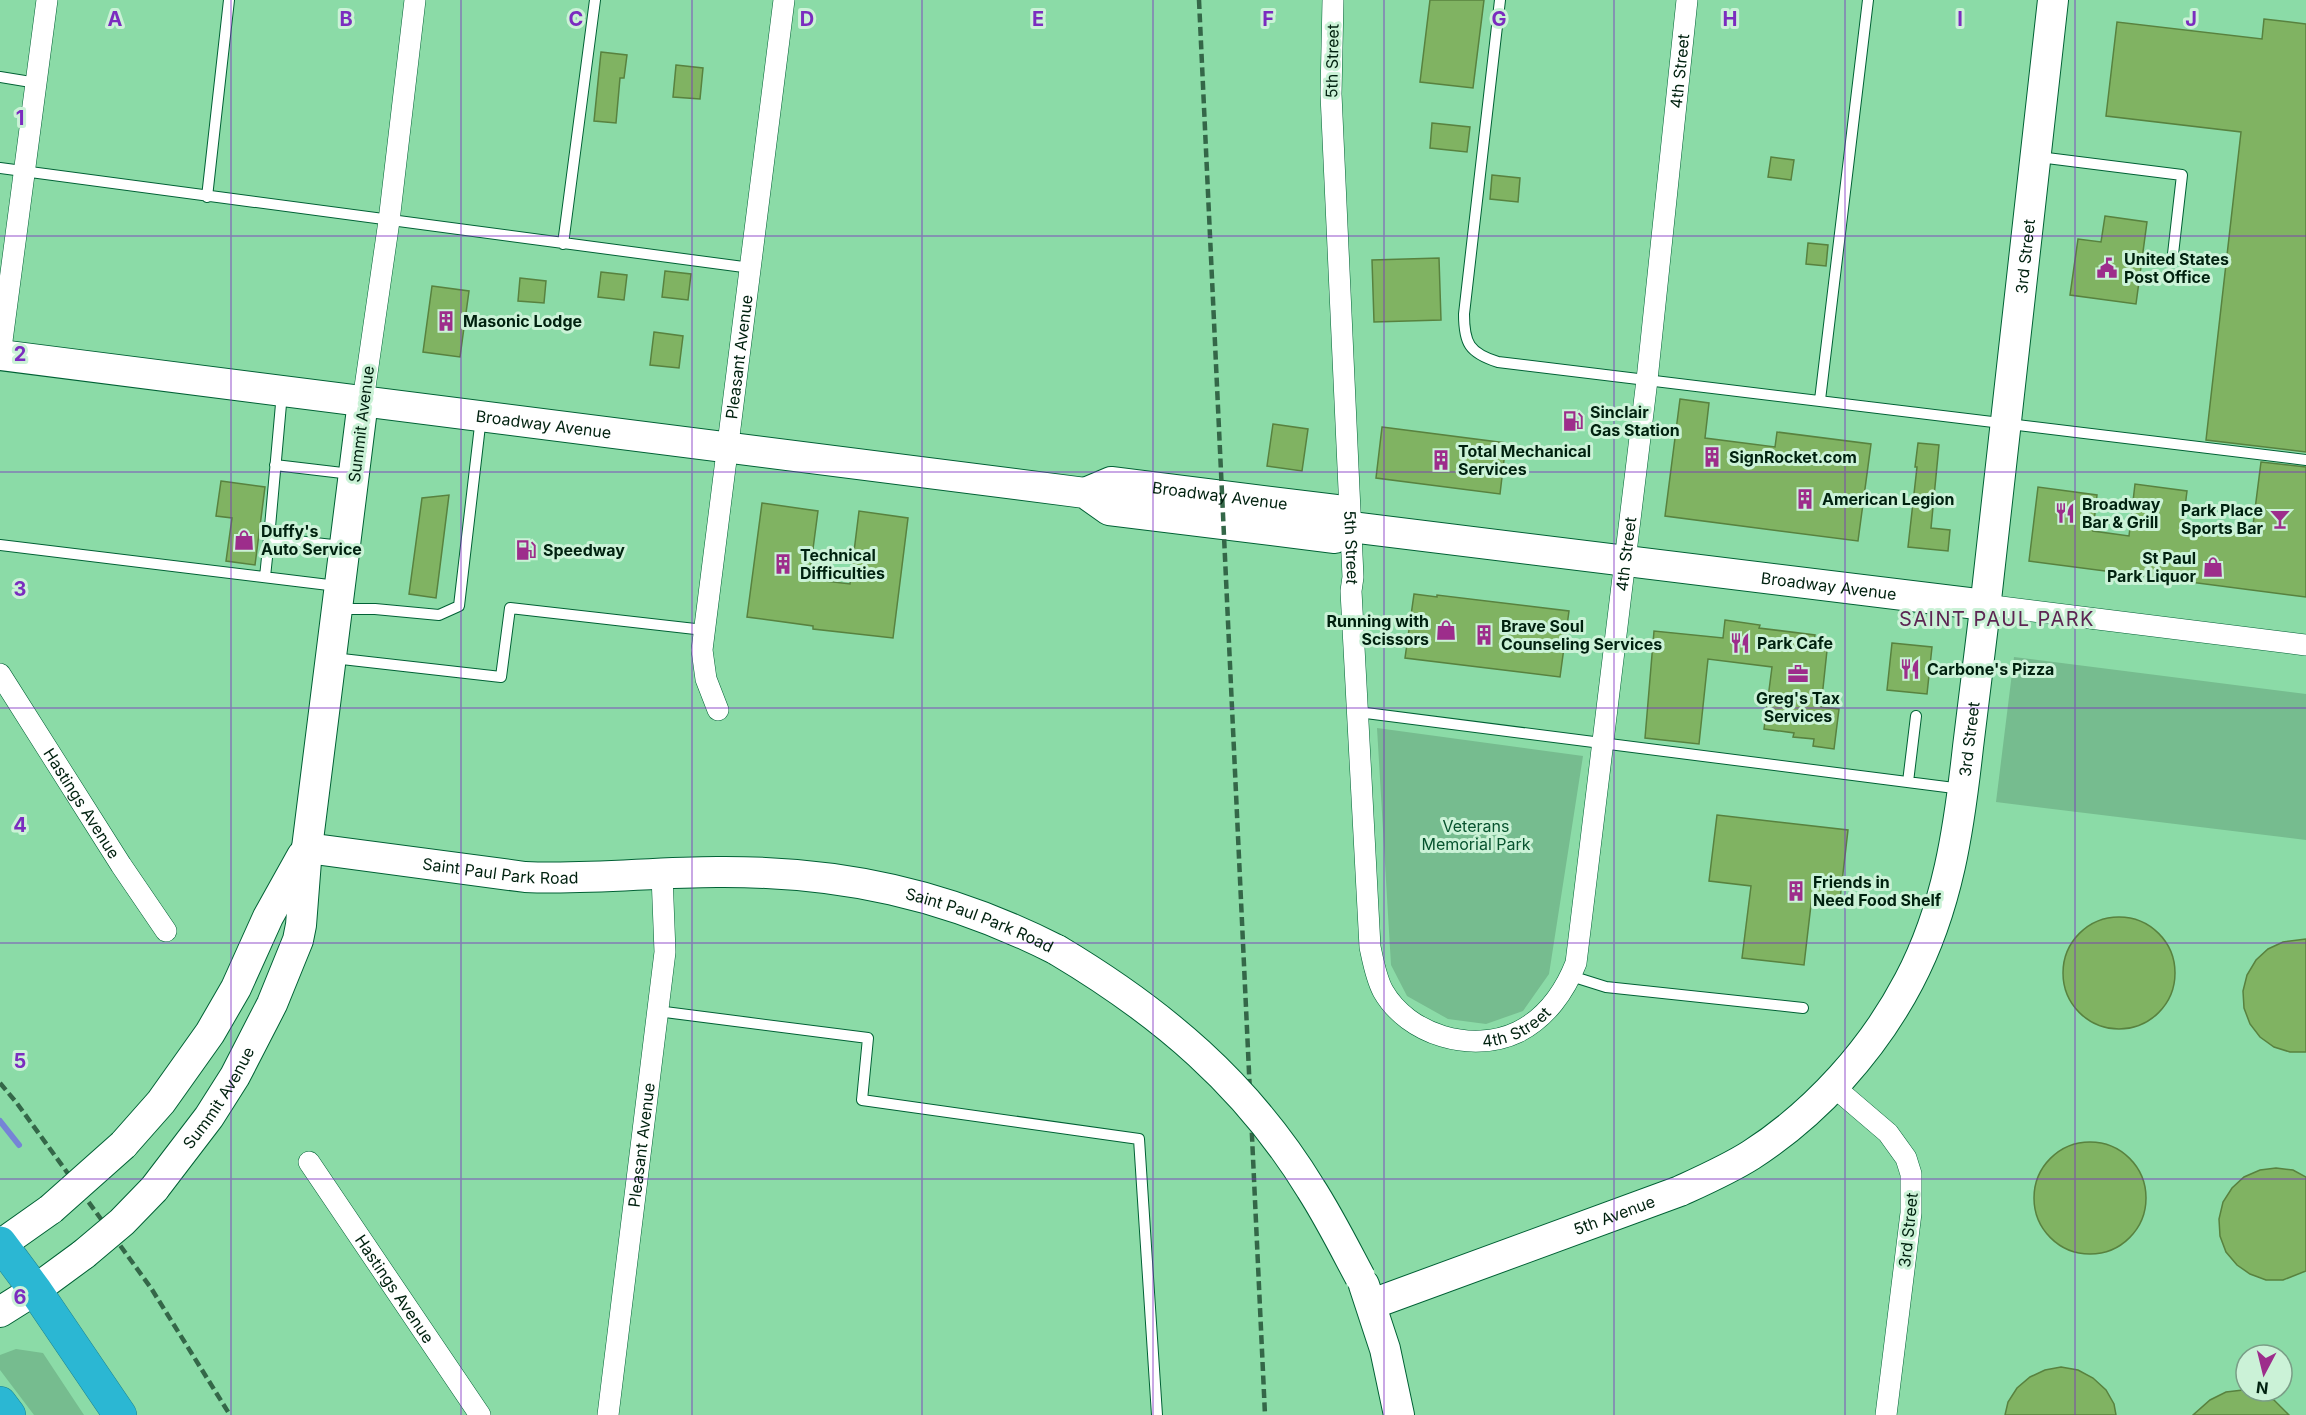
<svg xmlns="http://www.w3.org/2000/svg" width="2306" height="1415" font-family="Inter,sans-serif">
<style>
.green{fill:#76bc8f}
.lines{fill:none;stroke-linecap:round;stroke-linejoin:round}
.stream{stroke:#7684d6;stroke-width:6}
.building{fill:#80b362;stroke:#58823f;stroke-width:1.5}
.lane-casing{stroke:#006135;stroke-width:12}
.street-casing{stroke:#006135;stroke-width:22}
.secondary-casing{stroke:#006135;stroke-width:32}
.highway-casing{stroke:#1c828e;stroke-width:34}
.lane{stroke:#fff;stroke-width:10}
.street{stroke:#fff;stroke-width:21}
.secondary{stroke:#fff;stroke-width:30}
.highway{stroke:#2bb7d3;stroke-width:33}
.rail{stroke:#346748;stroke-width:4.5;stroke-dasharray:9 4.5;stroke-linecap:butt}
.secondary-bridge-casing{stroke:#006135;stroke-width:32;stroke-linecap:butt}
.secondary-bridge{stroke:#fff;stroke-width:30}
.grid{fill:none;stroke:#7b2cbf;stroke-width:1.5;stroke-opacity:0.55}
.labels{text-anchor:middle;stroke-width:6;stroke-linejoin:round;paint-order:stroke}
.street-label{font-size:16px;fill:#00210f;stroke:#cbf2d7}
.poi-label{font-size:16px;font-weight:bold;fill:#00210f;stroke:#cbf2d7;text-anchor:start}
.park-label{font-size:16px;fill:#07532e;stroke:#cbf2d7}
.quarter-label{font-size:20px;letter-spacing:1.5px;fill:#5c2552;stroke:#cbf2d7}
.grid-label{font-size:20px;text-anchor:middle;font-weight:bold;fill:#7b2cbf;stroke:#cbf2d7;stroke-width:6;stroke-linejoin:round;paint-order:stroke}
</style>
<rect width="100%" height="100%" fill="#8bdba7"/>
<path class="green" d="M2014,657L2306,694V840L1996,802Z
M1377,728L1583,756L1549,974L1523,1011L1486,1024L1448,1019L1407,996L1391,965Z
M16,1349L43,1353L84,1415H34L0,1370V1355Z"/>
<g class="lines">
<path class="stream" d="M0,1121L19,1145"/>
</g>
<path class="building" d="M1430,0H1484L1473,88L1420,82Z
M2264,19L2306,24V452L2206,440L2241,132L2106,116L2117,22L2262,39Z
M601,52L627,55L624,78H620L616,123L594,121Z
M676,65L703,68L700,99L673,97Z
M1432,123L1470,127L1467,152L1430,148Z
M1771,157L1794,160L1791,180L1768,177Z
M1492,175L1520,178L1518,202L1490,199Z
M2105,216L2147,222L2136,304L2070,295L2078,239L2101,242Z
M1808,243L1828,245L1826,266L1806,264Z
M1439,258L1441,320L1374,322L1372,260Z
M665,271L691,274L688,300L662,297Z
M601,272L627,275L624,300L598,297Z
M520,278L546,281L544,303L518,301Z
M432,286L469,291L460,357L423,352Z
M654,332L683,336L679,368L650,365Z
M1680,399L1709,403L1705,438L1775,447L1777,432L1871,444L1858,541L1665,516Z
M1273,424L1308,429L1302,471L1267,466Z
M1382,427L1506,443L1500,494L1376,478Z
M1918,443L1939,445L1931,528L1950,530L1948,551L1908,547L1917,467H1915Z
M2261,462L2306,467V597L2029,561L2038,487L2097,495L2093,531L2129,536L2135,484L2187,491L2183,523L2252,533Z
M221,481L265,487L255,565L226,561L232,518L216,516Z
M449,495L436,598L409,594L422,498Z
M762,503L818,511L809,579L850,584L859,511L908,518L893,638L813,629V626L747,617Z
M1414,594L1437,597V595L1569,611L1560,677L1405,658Z
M1725,620L1760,625L1759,628L1815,635L1814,640L1828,641L1821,707L1839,709L1834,749L1813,746L1814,739L1793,737L1794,733L1764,729L1772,667L1708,659L1699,744L1645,738L1654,631L1723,638Z
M1892,643L1932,647L1927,694L1887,690Z
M1717,815L1848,830L1840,899L1812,896L1804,965L1742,958L1751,886L1709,881Z
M2063 973a56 56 0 1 1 112 0a56 56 0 1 1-112 0Z
M2306,939V1052H2290L2274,1047L2260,1037L2250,1024L2244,1008L2243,991L2247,975L2256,960L2268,949L2283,942Z
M2034 1198a56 56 0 1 1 112 0a56 56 0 1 1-112 0Z
M2276,1168L2293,1170L2306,1177V1271L2283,1280H2266L2250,1274L2237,1265L2226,1252L2220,1236L2219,1219L2223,1202L2232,1188L2244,1177L2260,1170Z
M2061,1367L2078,1370L2093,1378L2106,1390L2114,1404L2116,1415H2005L2008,1402L2017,1388L2030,1377L2045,1370Z
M2243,1390L2259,1393L2274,1400L2289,1415H2193L2210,1400L2226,1392Z"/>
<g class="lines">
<g class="lane-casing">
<path id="lane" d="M1500,0L1464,314C1464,343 1469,353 1498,362L2306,460
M0,77L37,83
M2039,157L2182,175L2173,254
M0,168L751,268
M207,197L229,0
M563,244L595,0
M282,393L269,538L342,546
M1820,400L1868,0
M275,465L351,474
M0,545L337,586
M265,577L269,538
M340,609H375L439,615L459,606L481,417
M333,658L501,677L510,608L704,630
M1358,712L1962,789
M1908,782L1916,716
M1571,976L1606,987L1803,1008
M657,1011L868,1038L862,1100L1139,1139L1157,1415"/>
</g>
<g class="street-casing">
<g id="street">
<path id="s1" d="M1333,0L1331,94L1353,577L1351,591L1370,947C1373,961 1376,978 1383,991C1408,1035 1472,1054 1518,1032C1546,1018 1565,991 1576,963L1647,380L1687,0"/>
<path d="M0,356L47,0"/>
<path d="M363,401L389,221L415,0"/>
<path d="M1985,605L2306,645"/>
<path id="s2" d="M0,674L121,865L166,931"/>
<path id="s3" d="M718,710L706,679L702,650L784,0"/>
<path d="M1833,1086L1888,1133L1906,1158L1911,1174V1213L1886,1415"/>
<path id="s4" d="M309,1162L480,1415"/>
<path id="s5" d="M608,1415L665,952L662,875"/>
</g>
</g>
<g class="secondary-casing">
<g id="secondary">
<path id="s6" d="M0,355L1085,493L1109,510L1335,538L1351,527"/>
<path id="s7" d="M1085,493L1111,482L1336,510L1351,527L1985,605"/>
<path id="s8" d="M307,848L525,877C590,880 653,872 717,872C840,871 947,894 1057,950"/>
<path d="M123,1145L161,1102L210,1033L236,988L268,917L302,856"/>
<path id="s9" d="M154,1189L209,1117L235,1076L272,1004L298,940L301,925L307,848L363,401"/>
<path d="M0,1245L51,1209"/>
<path d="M1364,1285L1385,1349L1399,1415"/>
<path id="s10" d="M1372,1304L1680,1191C1704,1180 1729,1169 1751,1155C1816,1113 1873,1050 1909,981C1948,907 1959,829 1968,747C1974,701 1979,655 1985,609C2009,406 2031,203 2053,0"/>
<path d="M0,1312L35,1290L84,1254"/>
</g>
</g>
<g class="highway-casing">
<path id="highway" d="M0,1243L35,1290L120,1415
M0,1403L9,1415"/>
</g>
<use href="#lane" class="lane"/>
<use href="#street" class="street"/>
<use href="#secondary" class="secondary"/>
<use href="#highway" class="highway"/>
<path class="rail" d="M1199,0L1265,1415
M0,1083L16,1102L151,1288L230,1415"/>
<g class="secondary-bridge-casing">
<path id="secondary-bridge" d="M1057,950C1161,1012 1247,1084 1311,1189C1329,1217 1344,1247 1360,1277
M51,1209L123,1145
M84,1254L122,1222L154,1189"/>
</g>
<use href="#secondary-bridge" class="secondary-bridge"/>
</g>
<path class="grid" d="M231,0V1415M461,0V1415M692,0V1415M922,0V1415M1153,0V1415M1384,0V1415M1614,0V1415M1845,0V1415M2075,0V1415M0,236H2306M0,472H2306M0,708H2306M0,943H2306M0,1179H2306"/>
<defs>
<g id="civic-bare" transform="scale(1.62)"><path d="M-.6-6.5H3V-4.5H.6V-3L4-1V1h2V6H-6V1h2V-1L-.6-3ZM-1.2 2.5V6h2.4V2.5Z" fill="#9d2d8b" stroke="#cbf2d7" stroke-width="2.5" paint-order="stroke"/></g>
<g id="building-bare" transform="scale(1.62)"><path d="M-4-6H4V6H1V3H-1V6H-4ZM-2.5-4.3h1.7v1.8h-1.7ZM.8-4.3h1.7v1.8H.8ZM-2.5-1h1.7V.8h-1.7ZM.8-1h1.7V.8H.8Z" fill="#9d2d8b" stroke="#cbf2d7" stroke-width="2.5" paint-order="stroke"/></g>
<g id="fuel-bare" transform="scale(1.62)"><path d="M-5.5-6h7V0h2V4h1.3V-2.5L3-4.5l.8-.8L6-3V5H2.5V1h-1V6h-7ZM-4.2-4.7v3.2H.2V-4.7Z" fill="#9d2d8b" stroke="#cbf2d7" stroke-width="2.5" paint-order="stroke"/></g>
<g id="restaurant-bare" transform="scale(1.62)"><path d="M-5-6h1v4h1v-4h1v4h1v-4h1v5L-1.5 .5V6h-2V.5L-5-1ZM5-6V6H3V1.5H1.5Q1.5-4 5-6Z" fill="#9d2d8b" stroke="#cbf2d7" stroke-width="2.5" paint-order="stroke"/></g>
<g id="bar-bare" transform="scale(1.62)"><path d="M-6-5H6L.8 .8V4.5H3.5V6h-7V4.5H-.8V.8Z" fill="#9d2d8b" stroke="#cbf2d7" stroke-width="2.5" paint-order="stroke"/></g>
<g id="shop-bare" transform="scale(1.62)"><path d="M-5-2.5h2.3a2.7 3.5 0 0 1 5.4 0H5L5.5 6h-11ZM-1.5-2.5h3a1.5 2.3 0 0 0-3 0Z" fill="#9d2d8b" stroke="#cbf2d7" stroke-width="2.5" paint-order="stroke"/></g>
<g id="office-bare" transform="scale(1.62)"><path d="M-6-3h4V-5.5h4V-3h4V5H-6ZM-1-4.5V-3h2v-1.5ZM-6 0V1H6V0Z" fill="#9d2d8b" stroke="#cbf2d7" stroke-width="2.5" paint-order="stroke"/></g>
</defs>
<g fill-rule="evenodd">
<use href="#civic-bare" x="2107" y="268"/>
<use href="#building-bare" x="446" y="321"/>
<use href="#fuel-bare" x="1573" y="421"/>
<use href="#building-bare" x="1712" y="457"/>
<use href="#building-bare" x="1441" y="460"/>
<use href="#building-bare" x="1805" y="499"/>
<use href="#restaurant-bare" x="2065" y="513"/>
<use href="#bar-bare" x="2280" y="519"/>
<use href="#shop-bare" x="244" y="540"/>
<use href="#fuel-bare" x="526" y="550"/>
<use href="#building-bare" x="783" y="564"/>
<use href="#shop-bare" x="2213" y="567"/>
<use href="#shop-bare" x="1446" y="630"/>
<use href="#building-bare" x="1484" y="635"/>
<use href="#restaurant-bare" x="1740" y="643"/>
<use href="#restaurant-bare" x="1910" y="669"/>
<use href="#office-bare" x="1798" y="674"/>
<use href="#building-bare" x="1796" y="891"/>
</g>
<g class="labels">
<g class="street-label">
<text transform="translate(1332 61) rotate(-89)" y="6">5th Street</text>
<text dy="6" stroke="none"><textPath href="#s1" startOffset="2138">4th Street</textPath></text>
<text dy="6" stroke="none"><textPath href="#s10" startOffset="1382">3rd Street</textPath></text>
<text dy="6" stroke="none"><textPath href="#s3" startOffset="358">Pleasant Avenue</textPath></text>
<text transform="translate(361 424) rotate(-83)" y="6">Summit Avenue</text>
<text dy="6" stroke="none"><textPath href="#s6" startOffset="548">Broadway Avenue</textPath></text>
<text dy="6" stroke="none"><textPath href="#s7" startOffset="138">Broadway Avenue</textPath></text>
<text dy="6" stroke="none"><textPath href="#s1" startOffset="548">5th Street</textPath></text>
<text dy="6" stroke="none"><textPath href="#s1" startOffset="1652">4th Street</textPath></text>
<text dy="6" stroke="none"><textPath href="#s7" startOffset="759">Broadway Avenue</textPath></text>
<text dy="6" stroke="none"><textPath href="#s10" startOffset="896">3rd Street</textPath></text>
<text dy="6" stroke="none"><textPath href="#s2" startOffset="153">Hastings Avenue</textPath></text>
<text dy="6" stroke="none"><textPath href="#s8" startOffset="195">Saint Paul Park Road</textPath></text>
<text dy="6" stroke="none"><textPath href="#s8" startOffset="681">Saint Paul Park Road</textPath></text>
<text dy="6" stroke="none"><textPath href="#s1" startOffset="1148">4th Street</textPath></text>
<text dy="6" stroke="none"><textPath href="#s9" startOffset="112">Summit Avenue</textPath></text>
<text dy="6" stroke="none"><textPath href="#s5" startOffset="272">Pleasant Avenue</textPath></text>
<text dy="6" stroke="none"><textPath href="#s10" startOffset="258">5th Avenue</textPath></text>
<text transform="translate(1908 1230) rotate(-84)" y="6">3rd Street</text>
<text dy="6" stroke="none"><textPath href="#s4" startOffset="153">Hastings Avenue</textPath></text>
</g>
<g class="poi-label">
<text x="2124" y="265">United States<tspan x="2124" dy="18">Post Office</tspan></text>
<text x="463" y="327">Masonic Lodge</text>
<text x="1590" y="418">Sinclair<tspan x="1590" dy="18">Gas Station</tspan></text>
<text x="1458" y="457">Total Mechanical<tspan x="1458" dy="18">Services</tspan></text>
<text x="1729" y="463">SignRocket.com</text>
<text x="1822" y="505">American Legion</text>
<text x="2082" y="510">Broadway<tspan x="2082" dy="18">Bar &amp; Grill</tspan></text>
<text x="2263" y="516" text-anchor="end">Park Place<tspan x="2263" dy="18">Sports Bar</tspan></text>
<text x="261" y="537">Duffy's<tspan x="261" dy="18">Auto Service</tspan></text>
<text x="543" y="556">Speedway</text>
<text x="800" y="561">Technical<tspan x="800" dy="18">Difficulties</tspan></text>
<text x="2196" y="564" text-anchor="end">St Paul<tspan x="2196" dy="18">Park Liquor</tspan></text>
<text x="1429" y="627" text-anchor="end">Running with<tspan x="1429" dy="18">Scissors</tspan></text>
<text x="1501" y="632">Brave Soul<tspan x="1501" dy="18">Counseling Services</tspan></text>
<text x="1757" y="649">Park Cafe</text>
<text x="1927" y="675">Carbone's Pizza</text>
<text x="1798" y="704" text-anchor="middle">Greg's Tax<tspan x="1798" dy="18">Services</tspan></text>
<text x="1813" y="888">Friends in<tspan x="1813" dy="18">Need Food Shelf</tspan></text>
</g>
<g class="park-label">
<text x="1476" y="832">Veterans<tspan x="1476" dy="18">Memorial Park</tspan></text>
</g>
<g class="quarter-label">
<text x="1997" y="626">SAINT PAUL PARK</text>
</g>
</g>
<g class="grid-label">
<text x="115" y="26">A</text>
<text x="346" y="26">B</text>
<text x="576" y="26">C</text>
<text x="807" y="26">D</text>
<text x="1038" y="26">E</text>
<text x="1268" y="26">F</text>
<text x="1499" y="26">G</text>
<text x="1730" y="26">H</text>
<text x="1960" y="26">I</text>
<text x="2191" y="26">J</text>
<text x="20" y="125">1</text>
<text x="20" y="361">2</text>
<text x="20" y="596">3</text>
<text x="20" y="832">4</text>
<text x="20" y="1068">5</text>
<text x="20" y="1304">6</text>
</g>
<g transform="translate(2264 1373) rotate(187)"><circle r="28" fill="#cbf2d7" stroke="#7a9e87" stroke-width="1.5"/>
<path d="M0-4.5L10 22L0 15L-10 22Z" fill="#9d2d8b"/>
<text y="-9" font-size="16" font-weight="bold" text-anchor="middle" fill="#00210f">N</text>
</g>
</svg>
